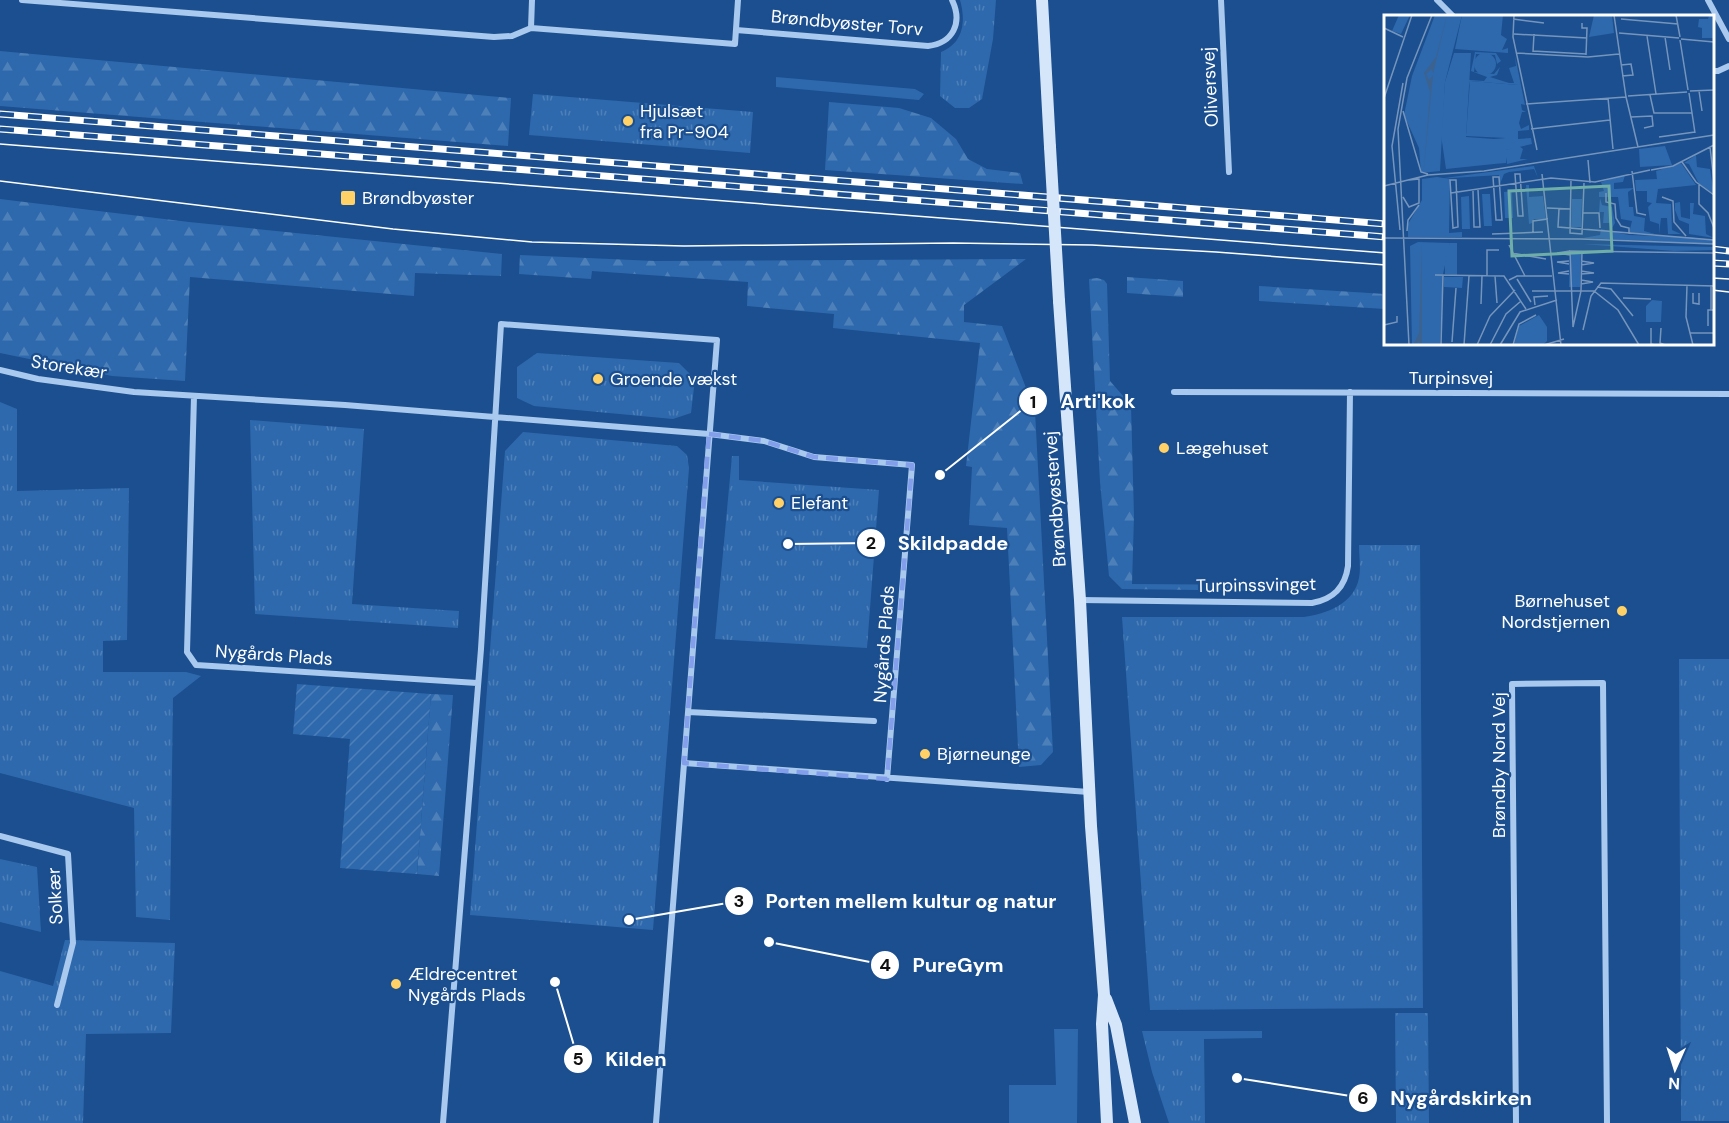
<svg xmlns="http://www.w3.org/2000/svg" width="1729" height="1123" font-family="'DM Sans',sans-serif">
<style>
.grass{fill:#2e69ad}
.forest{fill:url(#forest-firs)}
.park{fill:url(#park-tufts)}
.garden{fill:url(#garden-furrows)}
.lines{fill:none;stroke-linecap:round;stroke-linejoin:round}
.street{stroke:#a9c9ee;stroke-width:6}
.secondary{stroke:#d6e6fa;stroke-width:12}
.tram{stroke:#fff;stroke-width:1.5}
.rail-casing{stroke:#fff;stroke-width:7}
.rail{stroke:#1b4f8f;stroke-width:4.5;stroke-dasharray:14;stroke-linecap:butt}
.secondary-bridge{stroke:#d6e6fa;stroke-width:12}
.marked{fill:none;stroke:#839eea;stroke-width:4.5;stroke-dasharray:12 8;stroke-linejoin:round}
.poi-dot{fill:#ffd166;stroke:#1b4f8f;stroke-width:2}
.labels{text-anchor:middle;stroke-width:4.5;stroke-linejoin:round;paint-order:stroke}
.street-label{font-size:18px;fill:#fff;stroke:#1b4f8f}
.poi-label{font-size:18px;fill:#fff;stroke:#1b4f8f;text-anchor:start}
.inset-road{fill:none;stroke:#7695bc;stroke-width:1.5}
.view{fill:#6fada8;fill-opacity:0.15;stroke:#6fada8;stroke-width:3}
.inset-edge{fill:none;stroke:#fff;stroke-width:3}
.leader{fill:none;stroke:#fff;stroke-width:2}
.callout-dot{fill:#fff;stroke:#1b4f8f;stroke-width:2}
.mark-label{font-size:18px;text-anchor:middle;font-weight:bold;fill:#111}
.callout-label{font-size:20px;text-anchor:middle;font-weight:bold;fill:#fff;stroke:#1b4f8f;stroke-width:4.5;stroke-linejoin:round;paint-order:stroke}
</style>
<defs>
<pattern id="forest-firs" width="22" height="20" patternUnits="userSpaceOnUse" patternTransform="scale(1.5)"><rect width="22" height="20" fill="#2e69ad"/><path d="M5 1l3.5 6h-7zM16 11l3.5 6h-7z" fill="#4d80b9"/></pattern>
<pattern id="park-tufts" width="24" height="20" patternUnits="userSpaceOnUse" patternTransform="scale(1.5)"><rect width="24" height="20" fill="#2e69ad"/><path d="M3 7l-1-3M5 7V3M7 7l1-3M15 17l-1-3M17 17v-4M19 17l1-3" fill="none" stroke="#4d80b9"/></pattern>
<pattern id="garden-furrows" width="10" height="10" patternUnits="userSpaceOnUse" patternTransform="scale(1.5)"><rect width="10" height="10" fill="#2e69ad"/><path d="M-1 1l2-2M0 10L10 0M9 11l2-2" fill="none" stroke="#4d80b9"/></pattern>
</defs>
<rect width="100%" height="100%" fill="#1b4f8f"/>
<path class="grass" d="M776,77L915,89L924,94L919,100L776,87Z
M1054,1029H1078L1077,1123H1009V1085H1056Z"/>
<path class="forest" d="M0,51L511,98L508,146L0,106Z
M829,102L899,108L931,118L956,139L968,159L987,169L1020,173L1023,184L825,170Z
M0,199L189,222L502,254L501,276L415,273L414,296L190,277L185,381L112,376L0,353Z
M520,255L655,261L1026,259L964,305V322L1002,326L1035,411L1053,752L1041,765L1019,767L1007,528L969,525L972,467L966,466L980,343L833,328L834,314L747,306L748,282L592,271L591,279L519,274Z
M1127,277L1183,281V297L1127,293Z
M1097,278L1104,280L1107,284L1110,381L1131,405L1134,516L1132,584L1272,585V591L1122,589L1109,576L1100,482L1089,279Z
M1259,286L1385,294V309L1259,301Z
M431,694L453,695L439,876L417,874Z"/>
<path class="park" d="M960,0H996L993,39L982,99L969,108H955L940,96L941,52C964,43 966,21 960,0Z
M533,94L753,112L750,153L529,135Z
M537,353L679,363L695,379L691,413L673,419L534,406L517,398V367Z
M0,402L17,409V491L129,488L127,640L103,641V672H186L201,676L173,698L170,920L136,917L134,808L0,773Z
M250,420L364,429L352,604L459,611L458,628L255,614Z
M523,432L677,446L687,455L689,468L653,930L470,915L505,451Z
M732,456H739V480L879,490L867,648L715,639Z
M1359,545H1420L1423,1008L1150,1010L1122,617H1304C1326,614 1354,604 1359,578C1361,568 1359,555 1359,545Z
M1679,659H1729V1121H1681Z
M0,859L37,867L41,932L0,922Z
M65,940L175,943L171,1033L86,1034L83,1123H0V971L53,986Z
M1395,1013H1428L1429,1123H1396Z
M1142,1031H1262V1038L1204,1039L1205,1123H1169L1152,1072Z"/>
<path class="garden" d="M297,684L431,694L417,874L340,868L350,739L293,734Z"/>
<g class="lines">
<path class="street" d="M22,0L494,37L512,36L531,28L735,44L738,0
M1221,0L1229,172
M1437,0L1453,16
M1708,0L1729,39
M531,28L532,0
M736,30L928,46C953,43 963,23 952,0
M1712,71H1718L1729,66
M0,370L38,379L134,392L345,405L709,434L764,441L814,457L912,465L887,779
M1174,392L1729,394
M194,396L187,652L196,665L477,683
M1080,600L1312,603C1333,599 1345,588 1348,566L1350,392
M688,712L874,721
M684,763L1089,792
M0,836L68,854L73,943L57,1005
M443,1123L481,649L501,324L717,340L656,1123
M1516,1123L1512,684L1603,683L1607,1123"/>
<path class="secondary" d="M1042,0L1050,147
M1059,301L1080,600L1091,826L1104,995L1102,1024L1107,1123
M1106,999L1116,1025L1135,1123"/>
<path class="tram" d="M0,144L1386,253
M0,181L393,229L532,242L684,246L953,243L1092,245L1216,252L1386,265
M1712,278L1729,279
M1712,290L1729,292"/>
<g class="rail-casing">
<path id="rail" d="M0,114L1386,224
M0,129L1386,237
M1712,249L1729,251
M1712,263L1729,264"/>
</g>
<use href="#rail" class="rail"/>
<path class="secondary-bridge" d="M1050,147L1059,301"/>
</g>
<path class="marked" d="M709,434L764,441L814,457L912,465L887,779L684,763Z"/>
<g class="poi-dot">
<circle cx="628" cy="121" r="6"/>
<rect x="340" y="190" width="16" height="16" rx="3"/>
<circle cx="598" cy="379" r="6"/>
<circle cx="1164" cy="448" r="6"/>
<circle cx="779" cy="503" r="6"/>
<circle cx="1622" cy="611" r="6"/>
<circle cx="925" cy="754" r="6"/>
<circle cx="396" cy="984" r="6"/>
</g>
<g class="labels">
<g class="street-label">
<text transform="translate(847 23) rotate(5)" y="6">Brøndbyøster Torv</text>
<text transform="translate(1210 87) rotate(-93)" y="6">Oliversvej</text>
<text transform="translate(69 367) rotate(9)" y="6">Storekær</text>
<text x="1451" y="384">Turpinsvej</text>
<text transform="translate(1055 499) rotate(-94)" y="6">Brøndbyøstervej</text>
<text transform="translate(1256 585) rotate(-1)" y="6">Turpinssvinget</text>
<text transform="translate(884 644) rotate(-86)" y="6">Nygårds Plads</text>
<text transform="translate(274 655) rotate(4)" y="6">Nygårds Plads</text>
<text transform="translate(1499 765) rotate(-90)" y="6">Brøndby Nord Vej</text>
<text transform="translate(55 896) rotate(-93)" y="6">Solkær</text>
</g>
<g class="poi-label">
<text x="640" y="117">Hjulsæt<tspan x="640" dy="21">fra Pr-904</tspan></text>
<text x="362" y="204">Brøndbyøster</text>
<text x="610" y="385">Groende vækst</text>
<text x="1176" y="454">Lægehuset</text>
<text x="791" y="509">Elefant</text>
<text x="1610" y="607" text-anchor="end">Børnehuset<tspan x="1610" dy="21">Nordstjernen</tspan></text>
<text x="937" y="760">Bjørneunge</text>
<text x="408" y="980">Ældrecentret<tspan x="408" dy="21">Nygårds Plads</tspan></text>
</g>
</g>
<g transform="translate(1384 15)">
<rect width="330" height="330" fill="#1b4f8f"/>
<path d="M78,0H119L117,20L123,24L118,35L124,33V38L71,34ZM325,1H330V23H318V13L314,12L315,4H324ZM70,38H87L82,122L110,124V149L62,154L57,120L61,67ZM90 49a11 11 0 1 1 22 0a11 11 0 1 1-22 0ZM66,228H73V260L61,259V239ZM60,262H79L78,273L60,272ZM268,285L278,286L277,307H262V291Z" fill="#2e69ad"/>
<path d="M15,0H26L17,19L8,16ZM91,37L112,38L117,46L113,49L111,40L92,39L90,57L110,59L116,52L113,60L106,62L125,68H130L125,53L132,51L131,41L141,90L137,89L138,95L142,97H138L135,108L137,114L145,110V115L134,116V70L86,66L84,77L85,65L100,66L103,62L87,56ZM135,131L139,134L136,144H144L123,149L121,135ZM150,151L154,163L150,154L125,157L120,159L116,169L115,160L53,164ZM217,214L245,220L303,222L330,225V229L199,223L216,220ZM199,229L330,232V235L290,236ZM155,300L163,312V326L159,330H130L135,311Z" fill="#2e69ad"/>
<path d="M51,0H78L61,67L56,156L37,158L35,133L20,100L28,61ZM210,0L228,1L230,18L205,22ZM86,66L134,70V124L147,123L148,129L122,135V148L110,149V124L122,123L82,121ZM281,131L288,150L256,152L255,134ZM312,140L313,152L326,154L330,179L315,169L305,149L300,148ZM297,148L312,170L274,174L272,188L287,189L288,215L297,219H284L283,203H277L275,219V209L266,206L264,192L268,188L263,187V176H252L251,165L273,164L272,156ZM241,160L239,167L230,168V174L250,173L244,177L245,192H249L250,201L261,203L260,216L271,219L245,218L248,206L237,204L234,182H215V177L220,176L217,167ZM53,162L66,164L65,218L78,217V222H24V209L38,185V164ZM142,170H145V182L159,181L162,204H150L148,208L145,209ZM128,176L129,203H121L120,177ZM98,179H106L108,211H100ZM85,181L86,214H78L77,182ZM216,183L218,190L228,192L231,208L228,213L226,208H219L220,197H215ZM188,184H198L197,212H187ZM296,187L297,202L306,204V188H310L309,199L321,201L322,219L330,223L305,219V209L295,205L291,195V188ZM34,227L66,228L59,259L56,330H28L26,231ZM186,238H197L196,272H185Z" fill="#2e69ad"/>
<path d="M63,0L49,59L48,54L42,59L45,65L49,60L40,153L46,77L40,58L52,42ZM38,229V330L34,327L29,330L35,318Z" fill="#3c6290"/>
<path class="inset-road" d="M130,0L129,22L153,135M227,0H230L242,82L254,132M292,0L296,22M129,4L160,8M237,4L294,9M198,8V13H203L202,40M0,13L19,22M235,18L295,23M130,19L203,23M263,21L272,79M281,22L286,55M297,24L330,27M296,25L304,75M149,36L202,39M149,37L150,19M132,38L204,42L235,39M237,50L247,49L249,60L238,61M306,76L330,75M315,76L318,96M305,78L311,118M266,80L270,98H308M244,81L303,77M0,83L28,0M224,83L229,134M142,89L242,82M19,96L37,157L44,159M247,102L268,101L269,111L260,113M147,114L226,105M275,122L311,117M326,132L330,166M204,145L206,168M298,147L312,167L330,180M267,155L289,151L330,130M248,156L253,198L262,200M131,159H136L139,201H134ZM158,159L177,330M109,162H115L118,205H112ZM66,165H72L74,212L69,213ZM187,165L186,218L198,219L200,168M315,170V189L324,198L330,213M0,171L44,160L100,156L330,120M89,176L90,212H96L94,175M67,178L167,163L211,167L266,155M222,178V187L231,189L232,203L237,211L245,213V219M19,182L25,192L35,188V164L25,165M278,182L289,186L290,207L302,221M163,193L187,194M175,194L174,212L330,225M199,198H215L216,213M16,215L8,131L19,68M23,216L24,205L35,190M149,217V206L164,204M108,219L159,217M0,223L197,224L330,229M125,230L141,261M198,236L197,276L189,312L186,236L330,238M128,238L162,244M186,240L173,238L186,236M185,249L173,247L185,246M197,250L210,248L197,246M185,256L174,258L185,259M197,259L210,258L197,256M51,260L120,261L142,294M103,261V235H115M111,261L113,288M133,264L147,287M125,265L133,261H168M197,269L209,267L197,265M303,270L302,302L309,330M213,272L227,274L249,301M148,276H210L234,295L255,330M309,278V288L315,289V278M239,283L267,284M97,289L98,261M151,290L150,282L164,281M327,295V270M106,301L131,275M0,310L13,307V301M324,311V295H330M267,313V329L271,330M277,313L276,328L281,330M199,315L207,281L217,268L330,271M306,318H330V325M68,327L72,273M25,330L14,114L23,63L48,0M57,330L59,260M80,330L85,261M93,330L106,301M106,330L122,299L137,286M116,330L136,297L173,285M129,330L135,309L152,300M160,330L180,324"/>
<path class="view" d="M225,171L228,236L128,241L125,176Z"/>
<rect width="330" height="330" class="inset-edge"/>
</g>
<path class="leader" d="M940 475L1033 401M788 544L871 543M629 920L739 901M769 942L885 965M555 982L578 1059M1237 1078L1363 1098"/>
<g class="callout-dot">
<circle cx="940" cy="475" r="6"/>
<circle cx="788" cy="544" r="6"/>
<circle cx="629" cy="920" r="6"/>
<circle cx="769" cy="942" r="6"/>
<circle cx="555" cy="982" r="6"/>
<circle cx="1237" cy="1078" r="6"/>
<circle cx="1033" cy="401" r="15"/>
<circle cx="871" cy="543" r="15"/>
<circle cx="739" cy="901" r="15"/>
<circle cx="885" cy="965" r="15"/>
<circle cx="578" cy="1059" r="15"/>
<circle cx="1363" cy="1098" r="15"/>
</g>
<g class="mark-label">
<text x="1033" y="408">1</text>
<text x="871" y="549">2</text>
<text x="739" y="907">3</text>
<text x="885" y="971">4</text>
<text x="578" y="1065">5</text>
<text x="1363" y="1104">6</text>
</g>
<g class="callout-label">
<text x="1098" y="408">Arti'kok</text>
<text x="953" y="550">Skildpadde</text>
<text x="911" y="908">Porten mellem kultur og natur</text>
<text x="958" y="972">PureGym</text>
<text x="636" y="1066">Kilden</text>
<text x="1461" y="1105">Nygårdskirken</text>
</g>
<g transform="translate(1675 1069) rotate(183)" stroke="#1b4f8f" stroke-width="4.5" paint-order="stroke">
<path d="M0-4.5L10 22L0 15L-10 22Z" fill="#ffffff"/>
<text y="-9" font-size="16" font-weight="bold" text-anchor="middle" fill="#ffffff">N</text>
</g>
</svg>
